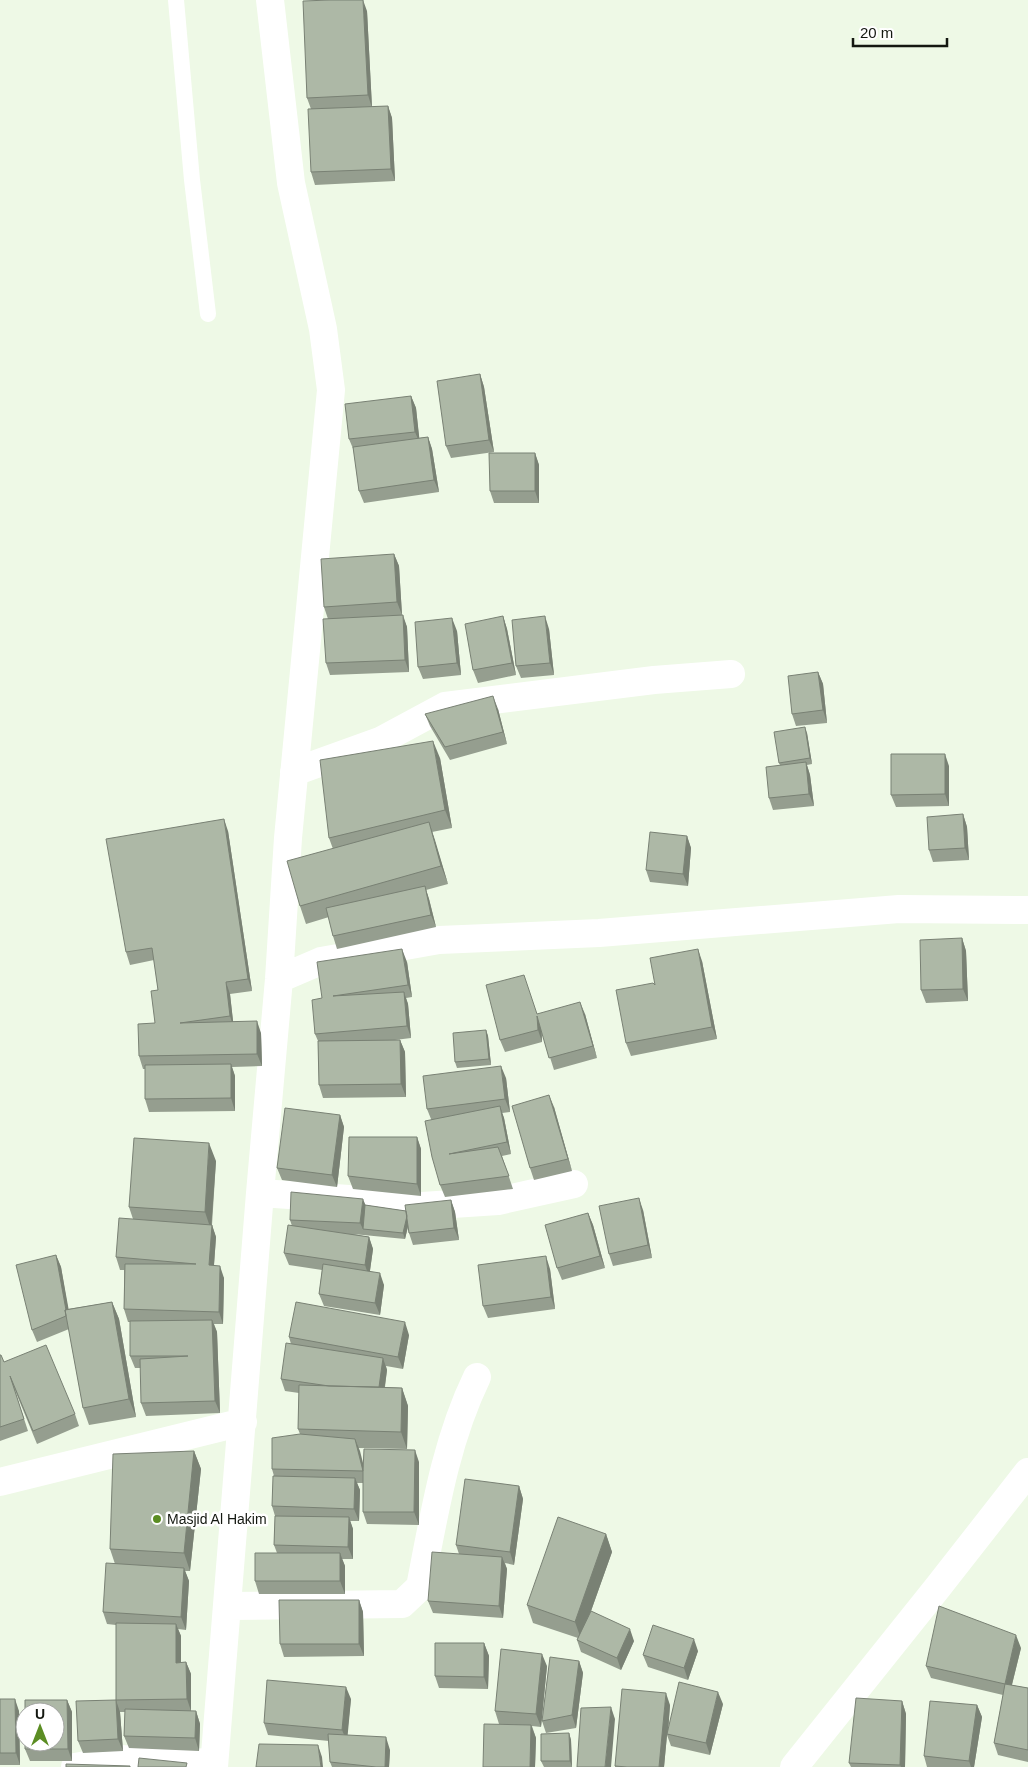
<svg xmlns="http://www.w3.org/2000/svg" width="1028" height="1767" font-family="Arial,sans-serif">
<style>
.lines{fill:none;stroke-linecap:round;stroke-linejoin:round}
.service{stroke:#fff;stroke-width:16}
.minor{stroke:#fff;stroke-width:28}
.wall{fill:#959e8f}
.shaded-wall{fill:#798174}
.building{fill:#adb8a6;stroke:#798174}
.poi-dot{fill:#5b8d23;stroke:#fff;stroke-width:2}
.labels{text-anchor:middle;stroke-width:5;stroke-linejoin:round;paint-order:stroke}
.poi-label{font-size:14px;fill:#141811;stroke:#fff;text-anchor:start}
</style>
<rect width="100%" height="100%" fill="#eef9e6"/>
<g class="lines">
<path class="service" d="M176,0L192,180L208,314"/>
<path class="minor" d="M294,772L380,741L445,706L654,680L731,674
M279,979L321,961L439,940L599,933L899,909L1028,910
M260,1193L349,1199L407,1207L498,1201L574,1184
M0,1482L243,1422
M227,1606L402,1604L420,1587C434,1516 445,1443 477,1377
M75,1767L119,1759L214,1763
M214,1767L260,1193L279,979L288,838L331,390L323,329L291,183L270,0
M794,1767L938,1587L1028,1472"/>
</g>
<path class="wall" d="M367,11L372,107L388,106L392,118L395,181L315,185L311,172V109L307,98Z
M480,374L484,387L494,452L451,458L446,446Z
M411,396L416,408L419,438L428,437L432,449L439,492L364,503L359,491L354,451L349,439Z
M535,453L539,465V503H494L490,491Z
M394,554L399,566L402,615L407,627L409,672L330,675L326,663L328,619L324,607Z
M503,616L507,629L516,675L478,683L473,670Z
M549,629L554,675L521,678L516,666Z
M457,631L461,675L423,679L418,667Z
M818,672L823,684L827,723L796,726L792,714Z
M498,709L507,744L450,760L430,726L425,714Z
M807,733L812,764L807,765L810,775L814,806L773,810L769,798L780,765L779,763Z
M440,758L452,828L432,832L448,884L426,890L429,899L436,927L337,949L333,936L329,917L306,924L300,906L333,849L329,838Z
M949,766V806L896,807L891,795Z
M963,814L967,827L969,860L933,862L929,850Z
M228,831L252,991L230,994L233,1022L261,1033L262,1066L232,1067L235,1076V1111L149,1112L145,1099V1069H143L139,1056L155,1023L158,990L154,960L130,965L126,952Z
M687,836L691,848L688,886L650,882L646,870Z
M962,938L966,951L968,1001L926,1003L921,990Z
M702,961L717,1039L631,1056L626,1043L655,985Z
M407,962L412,997L406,998L408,1004L411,1038L395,1040H400L405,1052L406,1097L323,1098L319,1085L318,1041L315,1034L322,998Z
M537,1014H585L597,1058L554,1070L542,1032V1042L505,1052L500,1040Z
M486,1030L488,1036L491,1065L457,1068L455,1062Z
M506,1078L510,1112L502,1113L504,1118L511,1154L502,1156L513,1189L445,1197L440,1185L431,1119L427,1109Z
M554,1107L572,1171L534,1180L530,1168Z
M340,1115L344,1127L337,1187L282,1180L277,1168Z
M417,1137L421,1149V1196L353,1189L348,1176Z
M216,1161L212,1225L216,1237L214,1266L224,1278L223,1324H214L217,1332L220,1413L146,1416L141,1403V1368H135L130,1356V1322H128L124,1309V1270H120L116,1257L133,1219L129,1207Z
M451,1200L455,1212L459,1240L413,1245L409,1233L408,1227L405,1239L353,1234L369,1237L373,1249L370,1271L384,1285L380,1315L324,1306L319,1294L322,1270L289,1265L284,1253L292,1226L290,1220L365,1205L406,1211Z
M643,1210L652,1258L613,1266L609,1254Z
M588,1213L593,1225L605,1268L562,1280L557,1268Z
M56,1255L61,1267L68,1309L112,1302L119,1319L136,1417L89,1425L83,1408L69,1329L37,1342L32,1330Z
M550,1269L555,1309L488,1318L483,1306Z
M409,1335L403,1369L386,1366L387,1370L385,1387L402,1388L408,1406L407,1449L358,1448L363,1466L419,1462V1525L367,1524L363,1512V1483H357L360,1490L359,1521H350L353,1529V1559H342L345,1566V1594H259L255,1581L277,1553L274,1545L275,1516L272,1506L274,1476L272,1469L300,1434L298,1429L299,1393L285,1391L281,1379L291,1344L289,1337Z
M0,1355L4,1362L75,1414L79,1426L37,1444L14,1388L28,1431L0,1441Z
M194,1451L201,1469L190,1571H185L189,1581L186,1630L178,1629L181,1636V1663L186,1662L191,1674V1711H196L200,1724L199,1751L129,1748L124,1736L125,1712H120L123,1751L83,1753L78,1741L116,1700V1625L107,1624L103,1612L115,1564L110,1549Z
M519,1486L523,1499L514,1565L505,1563L507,1569L503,1618L433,1613L428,1601L459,1554L456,1545Z
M606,1534L612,1552L591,1611L634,1641L621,1670L581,1652L577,1640L578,1638L533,1623L527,1605Z
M359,1600L363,1612L364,1656L284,1657L280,1644Z
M484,1643L489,1656L488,1689L439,1688L435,1676Z
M1021,1648L1012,1685L1028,1688V1762L998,1755L994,1743L1003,1695L931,1678L926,1666Z
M698,1651L688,1680L648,1667L643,1655Z
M579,1661L583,1673L576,1728L546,1733L542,1721Z
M547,1666L541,1727L532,1726L536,1738L535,1767H483L516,1725L499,1724L495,1711Z
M0,1699L19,1711L20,1765H0Z
M351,1699L347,1735L390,1750L389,1767H332L330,1762L329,1741L268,1735L264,1723Z
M67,1700L72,1712V1761H30L25,1749Z
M902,1701L906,1714L905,1767H851L849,1763Z
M723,1704L710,1755L671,1746L667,1735L664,1767H615V1766L670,1705L668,1729Z
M977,1705L982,1717L974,1767H927L924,1756Z
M569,1733L571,1740L572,1767H544L541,1761Z"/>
<path class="shaded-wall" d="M363,0L367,11L372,108L368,95Z
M388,106L392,118L395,181L391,169Z
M480,374L484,387L494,452L489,440Z
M411,396L416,408L420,444L415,432Z
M428,437L432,449L439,492L434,480Z
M535,453L539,465V503L535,491Z
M394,554L399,566L402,615L397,602Z
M403,615L407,627L409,672L405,660Z
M503,616L507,629L516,675L512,663Z
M545,616L549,629L554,675L550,663Z
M452,618L457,631L461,675L457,663Z
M818,672L823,684L827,723L823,710Z
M493,696L498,709L507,744L503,732Z
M805,727L807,733L812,764L810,758Z
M433,741L440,758L452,828L445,810Z
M945,754L949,766V806L945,794Z
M806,762L810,775L814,806L809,794Z
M963,814L967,827L969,860L965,848Z
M224,819L228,831L252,991L248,979Z
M429,822L435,840L448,884L441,866Z
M687,836L691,848L688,886L683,874Z
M425,886L429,899L436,927L431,915Z
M962,938L966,951L968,1001L963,989Z
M402,949L407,962L412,997L408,985Z
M698,949L702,961L717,1039L712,1027Z
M226,982L230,994L234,1029L230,1016Z
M404,992L408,1004L411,1038L407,1026Z
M580,1002L585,1014L597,1058L593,1046Z
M537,1016L541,1028L542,1042L538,1030Z
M257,1021L261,1033L262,1066L257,1054Z
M486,1030L488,1036L491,1065L489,1059Z
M400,1040L405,1052L406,1097L401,1084Z
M231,1064L235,1076V1111L231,1098Z
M501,1066L506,1078L510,1112L505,1099Z
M549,1095L554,1107L572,1171L568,1159Z
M500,1106L504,1118L511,1154L507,1142Z
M340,1115L344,1127L337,1187L332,1175Z
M417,1137L421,1149V1196L417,1184Z
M209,1143L216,1161L211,1230L205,1212Z
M639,1198L643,1210L652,1258L648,1245Z
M363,1199L368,1211L363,1229L360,1223Z
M451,1200L455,1212L459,1240L454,1228Z
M408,1211L410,1217L405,1239L403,1233Z
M588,1213L593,1225L605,1268L600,1256Z
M212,1225L216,1237L213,1277L209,1265Z
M369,1237L373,1249L369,1277L365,1265Z
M56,1255L61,1267L72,1328L67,1316Z
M546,1256L550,1269L555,1309L551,1297Z
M220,1266L224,1278L223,1324L219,1312Z
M380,1273L384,1285L380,1315L375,1303Z
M112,1302L119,1319L136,1417L129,1399Z
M212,1320L217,1332L220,1413L215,1401Z
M405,1322L409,1335L403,1369L398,1357Z
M383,1358L387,1370L382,1406L378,1393Z
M402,1388L408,1406L407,1449L401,1432Z
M355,1439L360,1451L368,1483L363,1471Z
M415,1450L419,1462V1525L414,1512Z
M194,1451L201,1469L190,1571L184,1553Z
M355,1478L360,1490L359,1521L354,1509Z
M519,1486L523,1499L514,1565L510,1552Z
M349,1517L353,1529V1559L348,1547Z
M606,1534L612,1552L581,1639L575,1622Z
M340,1553L345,1566V1594L340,1581Z
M502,1557L507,1569L503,1618L499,1606Z
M184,1568L189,1581L186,1630L181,1617Z
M359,1600L363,1612L364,1656L359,1644Z
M176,1624L181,1636V1675L176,1663Z
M630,1629L634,1641L621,1670L617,1658Z
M1016,1635L1021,1648L1009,1696L1005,1684Z
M694,1639L698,1651L688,1680L684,1668Z
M484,1643L489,1656L488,1689L484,1677Z
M542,1654L547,1666L541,1727L536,1714Z
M579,1661L583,1673L576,1728L572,1715Z
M186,1662L191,1674V1711L187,1699Z
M346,1687L351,1699L347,1742L342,1730Z
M718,1692L723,1704L710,1755L706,1743Z
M666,1693L670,1705L668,1734H667V1735L664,1767H659Z
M15,1699L19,1711L20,1765L16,1753Z
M67,1700L72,1712V1761L68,1749Z
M116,1700L120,1712L123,1751L118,1739Z
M902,1701L906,1714L905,1767H901L900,1765Z
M977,1705L982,1717L974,1767H971L969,1761Z
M611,1707L615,1719L611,1767H605Z
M196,1711L200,1724L199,1751L195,1738Z
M531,1725L536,1738L535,1767H530Z
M569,1733L571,1740L572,1767L570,1761Z
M386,1737L390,1750L389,1767H385Z
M318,1745L322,1757L323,1767H321Z"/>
<path class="building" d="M330,0H363L368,95L307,98L303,1Z
M388,106L391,169L311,172L308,109Z
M480,374L489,440L446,446L437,381Z
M411,396L415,432L349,439L345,404Z
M428,437L434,480L359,491L353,447Z
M489,453H535V491H490Z
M394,554L397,602L324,607L321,559Z
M403,615L405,660L326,663L323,619Z
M503,616L512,663L473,670L465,624Z
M545,616L550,663L516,666L512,620Z
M452,618L457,663L418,667L415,622Z
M818,672L823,710L792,714L788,676Z
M493,696L503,732L445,747L425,714Z
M805,727L810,758L779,763L774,732Z
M433,741L445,810L329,838L320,760Z
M891,754H945V794L891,795Z
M806,762L809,794L769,798L766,767Z
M963,814L965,848L929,850L927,817Z
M224,819L248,979L226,982L230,1016L180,1023L257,1021V1054L139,1056L138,1024L155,1023L151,991L158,990L152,948L126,952L106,839Z
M429,822L441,866L300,906L287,861Z
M650,832L687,836L683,874L646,870Z
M425,886L431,915L333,936L326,908Z
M962,938L963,989L921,990L920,940Z
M402,949L408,985L333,996L404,992L407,1026L315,1034L312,1000L322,998L317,962Z
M698,949L712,1027L626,1043L616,990L653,983L655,985L650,958Z
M524,975L537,1014L580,1002L593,1046L549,1058L537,1016L538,1030L500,1040L486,985Z
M486,1030L489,1059L455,1062L453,1033Z
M400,1040L401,1084L319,1085L318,1041Z
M231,1064V1098L145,1099V1065Z
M501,1066L505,1099L427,1109L423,1076Z
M549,1095L568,1159L530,1168L512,1106Z
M500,1106L507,1142L449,1154L498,1147L509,1176L440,1185L432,1157L425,1121Z
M285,1108L340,1115L332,1175L277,1168Z
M349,1137H417V1184L348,1176Z
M134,1138L209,1143L205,1212L129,1207Z
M291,1192L363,1199L360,1223L290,1220Z
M639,1198L648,1245L609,1254L599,1206Z
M451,1200L454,1228L409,1233L405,1205Z
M365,1205L406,1211L407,1216L403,1233L363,1229Z
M588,1213L600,1256L557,1268L545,1225Z
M119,1218L212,1225L209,1265L220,1266L219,1312L124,1309L125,1264H196L116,1257Z
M288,1225L369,1237L365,1265L284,1253Z
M56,1255L66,1310H65L66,1316L32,1330L16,1265Z
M546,1256L551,1297L483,1306L478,1265Z
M323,1264L380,1273L375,1303L319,1294Z
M112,1302L129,1399L83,1408L65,1310Z
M296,1302L405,1322L398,1357L289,1337Z
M212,1320L215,1401L141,1403L140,1359L188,1356H130V1321Z
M286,1343L383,1358L379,1387L329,1386L281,1379Z
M46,1345L75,1414L33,1431L10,1376L24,1419L0,1427V1355H1L4,1362Z
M299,1385L402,1388L401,1432L298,1429Z
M300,1434L355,1439L363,1471L364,1449L415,1450L414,1512H363V1471L272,1469V1438Z
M194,1451L184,1553L110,1549L113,1454Z
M273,1476L355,1478L354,1509L272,1506Z
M465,1479L519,1486L510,1552L456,1545Z
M275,1516L349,1517L348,1547L274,1545Z
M558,1517L606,1534L575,1622L527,1605Z
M432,1552L502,1557L499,1606L428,1601Z
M255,1553H340V1581H255Z
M106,1563L184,1568L181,1617L103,1612Z
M279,1600H359V1644H280Z
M939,1606L1016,1635L1005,1684L926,1666Z
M591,1611L630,1629L617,1658L577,1640Z
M116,1623L176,1624V1663L186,1662L187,1699L116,1700Z
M653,1625L694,1639L684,1668L643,1655Z
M435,1643H484V1677L435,1676Z
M501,1649L542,1654L536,1714L495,1711Z
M550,1657L579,1661L572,1715L542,1721Z
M267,1680L346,1687L342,1730L264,1723Z
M679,1682L718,1692L706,1743L667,1734Z
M1005,1684L1028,1688V1750L994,1743Z
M622,1689L666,1693L659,1767H627L615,1766Z
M856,1698L902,1701L900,1765L849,1763Z
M0,1699H15L16,1753H0Z
M25,1700H67L68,1749H25V1742H55V1712H25Z
M116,1700L118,1739L78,1741L76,1701Z
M930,1701L977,1705L969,1761L924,1756Z
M611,1707L605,1767H577L581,1708Z
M125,1709L196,1711L195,1738L124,1736Z
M484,1724L531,1725L530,1767H483Z
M569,1733L570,1761H541V1734Z
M328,1734L386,1737L385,1767H376L330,1762Z
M259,1744L318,1745L321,1767H256Z
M139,1758L187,1763L186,1767H138Z
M66,1764L130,1766V1767H66Z"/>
<circle class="poi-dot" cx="157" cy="1519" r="5"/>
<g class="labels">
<g class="poi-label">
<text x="167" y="1524">Masjid Al Hakim</text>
</g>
</g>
<g transform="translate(40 1727)"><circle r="24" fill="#ffffff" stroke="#a1a3a0"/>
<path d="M0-4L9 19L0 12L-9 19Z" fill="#5b8d23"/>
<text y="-8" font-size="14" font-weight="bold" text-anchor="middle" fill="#141811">U</text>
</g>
<path d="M853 38v8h94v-8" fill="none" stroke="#141811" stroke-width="2.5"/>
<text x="860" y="38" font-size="15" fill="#141811" stroke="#ffffff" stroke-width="4" paint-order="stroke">20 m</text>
</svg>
